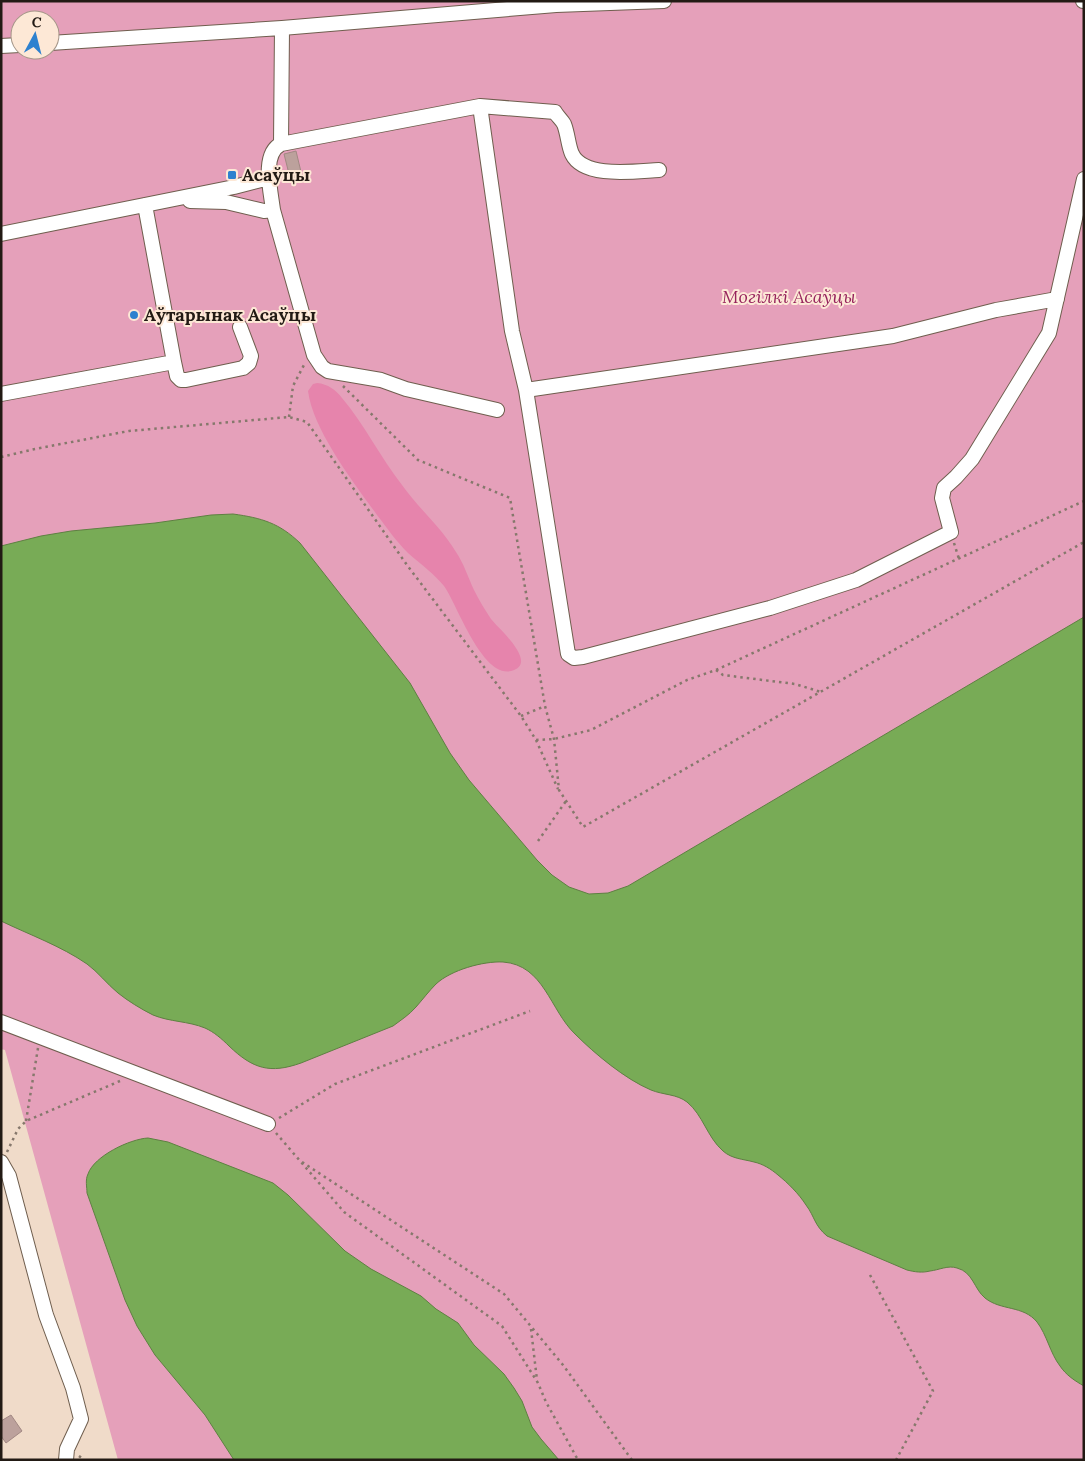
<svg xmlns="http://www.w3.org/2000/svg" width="1085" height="1461" font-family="Lora,serif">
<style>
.green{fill:#e5a0ba;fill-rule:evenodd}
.forest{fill:#e684ac}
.water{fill:#78ab56;stroke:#5e8042}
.building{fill:#bca19c;stroke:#a28883}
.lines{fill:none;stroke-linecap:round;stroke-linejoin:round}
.minor-casing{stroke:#6f5e4e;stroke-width:16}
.path{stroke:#86786c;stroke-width:2.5;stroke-dasharray:2.5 4;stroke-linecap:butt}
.minor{stroke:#fff;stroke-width:14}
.poi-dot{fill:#2d81cf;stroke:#fde8d6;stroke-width:2}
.labels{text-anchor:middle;stroke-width:4;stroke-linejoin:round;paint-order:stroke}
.poi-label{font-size:18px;font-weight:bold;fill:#221a14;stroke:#fde8d6;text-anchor:start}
.park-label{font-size:18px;font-style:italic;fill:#96235c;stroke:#fde8d6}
</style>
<rect width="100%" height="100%" fill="#f0dbc9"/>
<path class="green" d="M1,1H1084V1460H118L5,1050L1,1049ZM20,20H50V50H20Z"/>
<path class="forest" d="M317,383C328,384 336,390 342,398C364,424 381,458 402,485C419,509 441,527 456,552C464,564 468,577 474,590C479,600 485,610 491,619C498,628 540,664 511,671C482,678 457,604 444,586C439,580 434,575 428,570C422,564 414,559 408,553C396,541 387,528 377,515C354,483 313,430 308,391L313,384Z"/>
<path class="water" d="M233,514C262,518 279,523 300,543L410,683L450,753L469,780L537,860L552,875L569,887L589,894L608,893L628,886L1084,617V1386C1075,1381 1066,1375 1060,1366C1050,1353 1047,1335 1037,1322C1023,1305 1001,1311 985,1298C974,1289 973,1272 957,1268C948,1265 939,1270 930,1271C922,1273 915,1272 907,1270L827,1236C814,1225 815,1217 806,1205C799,1194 788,1183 778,1175C771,1169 763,1164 754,1162C743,1159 732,1159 723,1151C707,1137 703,1115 687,1102C677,1094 663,1095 651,1090C625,1079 595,1054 575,1034C550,1010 544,965 503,962C483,961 451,970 436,984C429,991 423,999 416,1007C409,1015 401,1020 393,1026L301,1063C270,1074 253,1069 229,1046C222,1039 214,1032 205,1028C188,1021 170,1022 153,1015C141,1009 128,1001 118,993C107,984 98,972 87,964C61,946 30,935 1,921V546L41,536L71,531L155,523L211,515Z
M148,1138L168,1142L273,1183L288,1195L345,1251L371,1269L421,1296L436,1309L458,1323L474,1345L504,1374L514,1388L522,1401L532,1427L541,1439L559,1460H234L205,1415L155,1355L137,1326L125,1300L87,1193C87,1187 85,1180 88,1174C94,1156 130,1139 148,1138Z"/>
<path class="building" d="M296,151L302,176L290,178L284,154Z
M11,1415L22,1431L6,1443L1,1436V1421Z"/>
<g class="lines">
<g class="minor-casing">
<path id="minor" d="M1083,1H1084
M282,28L281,144L480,106L512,331L526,390L568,654L574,658L583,657L770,608L856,580L951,532L942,498L944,488L956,477L972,459L1049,333L1084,179
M50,43L282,28L556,5L664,1
M1,46L20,45
M480,106L555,112C557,116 562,120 564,124C568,134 568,145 572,154C584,179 636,171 659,170
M190,201L226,202L264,211L273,210C271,192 261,154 281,144
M273,210L314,355L322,367L328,371L381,380L406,389L497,410
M1,234L234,187L269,178
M174,362L177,376L181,380H186L243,368L249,363L251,356L240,327
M526,390L893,336L996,310L1057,299
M1,394L174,362L145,205
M1,1022L268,1124
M1,1162L9,1176L46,1315L73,1388L81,1419L67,1449L66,1460"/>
</g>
<path class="path" d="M343,386L418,460L510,498L545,706L554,739L559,790L583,827L1084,542
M289,417L293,386L305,363
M1,457L35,449L129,431L289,417L307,422L407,565L521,716L536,740L554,739L591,730L687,680L716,670L1084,501
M954,543L959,559
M716,670L723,675L795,684L821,692
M521,716L545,706
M536,740L558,789
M538,841L566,801
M279,1118L335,1084L530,1011
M26,1121L38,1048
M276,1133L344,1212L502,1326L538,1383L546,1402L578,1460
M7,1152L18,1129L26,1121L120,1081
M302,1162L504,1294L563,1365L632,1460
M870,1275L933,1391L896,1460
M531,1329L537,1380
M79,1456L84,1460"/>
<use href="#minor" class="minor"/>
</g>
<g class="poi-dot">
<rect x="227" y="170" width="10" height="10" rx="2.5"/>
<circle cx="134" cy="315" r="5"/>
</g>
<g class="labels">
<g class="poi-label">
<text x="242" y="181">Асаўцы</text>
<text x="144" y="321">Аўтарынак Асаўцы</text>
</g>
<g class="park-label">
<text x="789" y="303">Могілкі Асаўцы</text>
</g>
</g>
<rect width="1085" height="1461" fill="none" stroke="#221a14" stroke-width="5"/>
<g transform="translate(35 35) rotate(7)"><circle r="24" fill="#fde8d6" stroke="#a59688"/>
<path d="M0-4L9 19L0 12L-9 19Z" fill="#2d81cf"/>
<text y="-8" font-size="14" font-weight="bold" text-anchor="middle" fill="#221a14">С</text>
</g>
</svg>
